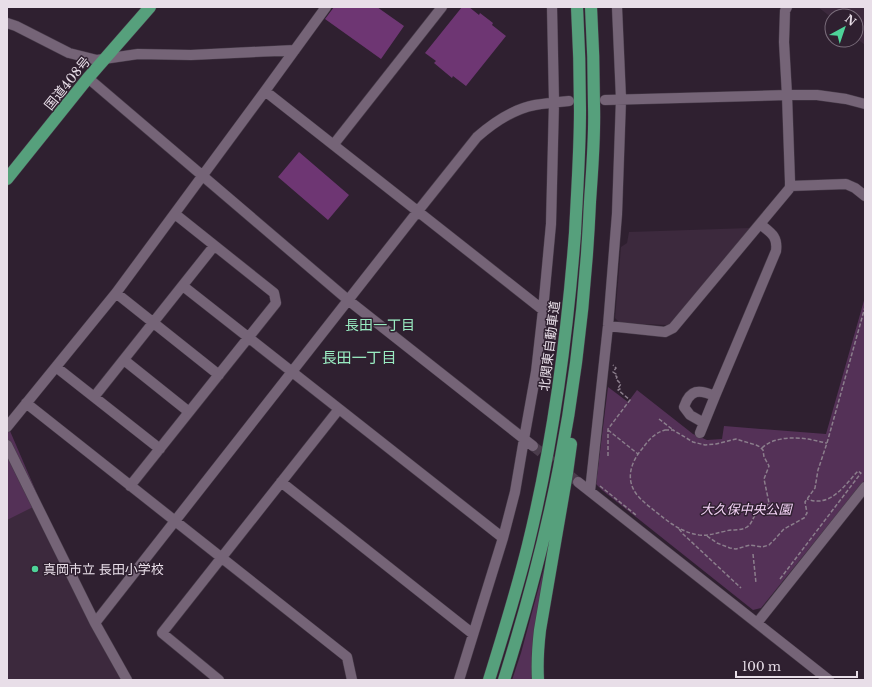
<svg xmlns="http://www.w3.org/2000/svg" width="872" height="687" font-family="'Libre Baskerville','Noto Sans JP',serif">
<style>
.built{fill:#3c293d}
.green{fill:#543157}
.building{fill:#6e3673}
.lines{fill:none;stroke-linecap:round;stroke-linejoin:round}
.minor-tunnel{stroke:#4b3c4c;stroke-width:10;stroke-dasharray:10 5;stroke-linecap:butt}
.minor-casing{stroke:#483c4a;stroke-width:11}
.highway-casing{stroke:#483c4a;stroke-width:13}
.path{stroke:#8b7e8c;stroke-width:1.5;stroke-dasharray:4 2;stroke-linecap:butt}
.minor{stroke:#756477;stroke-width:10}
.highway{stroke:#56a07c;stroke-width:12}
.poi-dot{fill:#4ed399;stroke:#2f2030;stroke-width:1.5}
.labels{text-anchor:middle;stroke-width:3;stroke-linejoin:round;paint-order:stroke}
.street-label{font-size:13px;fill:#e8dee8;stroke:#2f2030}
.park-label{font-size:13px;font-style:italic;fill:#f6d5f8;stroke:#2f2030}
.poi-label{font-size:13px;fill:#e8dee8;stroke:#2f2030;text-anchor:start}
.neighbourhood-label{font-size:14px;fill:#99ebc1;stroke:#2f2030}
.quarter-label{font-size:15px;fill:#99ebc1;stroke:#2f2030}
</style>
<rect width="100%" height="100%" fill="#2f2030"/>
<path class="built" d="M818,7H865V45L856,38V16H832V18Z
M750,228L672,324L667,325L620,323L615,318L621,247L627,243L629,232Z
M7,459L121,680H7Z"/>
<path class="green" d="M865,297V480L761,608L753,610L602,490L596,484L608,387L628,402L637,390L693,434L707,440L722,439L724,426L826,434Z
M7,424L41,503L7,520Z
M544,568H547L534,680H512L521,653Z"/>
<path class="building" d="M334,7H377L404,26L381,59L325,19Z
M462,7H469L479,15L480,13L493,23L492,25L506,36L466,86L453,76L452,78L434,63L436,61L425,53Z
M299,152L349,195L328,220L278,177Z"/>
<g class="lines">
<path class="minor-tunnel" d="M533,446L578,482"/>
<g class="minor-casing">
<path id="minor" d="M7,23L16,26L69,53L97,60L138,54L191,55L295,50
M88,78L348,300L533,446
M265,91L543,310
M605,100L787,95H817L846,99L865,104
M334,144L442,7
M790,186L846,184L855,188L865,196
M183,286L503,538
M116,293L219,375
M608,326L665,332L673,328L789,189L790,186V182L787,95L784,42L785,11L787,7
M124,360L189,412
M56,367L160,449
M94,397L214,246
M26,403L347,657L352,680
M704,423L690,415L684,407C690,389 699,389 715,396
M7,427L116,293L265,91L326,7
M700,433L715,396L776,251C778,236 771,233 760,224
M7,445L95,623L127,680
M281,482L473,634
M578,482L829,680
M130,486L276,303L274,293L175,214
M590,491L608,326L617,214L621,99L617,7
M95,623L418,211L477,137C493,123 513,109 535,105C546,103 558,102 569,101
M757,623L865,487
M219,680L162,633L339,409
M459,680L503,538L515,492L524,439L536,372L543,310L551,224L554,102L552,7"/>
</g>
<g class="highway-casing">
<path id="highway" d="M7,179L88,78L150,7
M489,680C503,635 517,590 528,545C553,443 567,338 575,233C577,192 580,151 580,110C580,76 579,41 577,7
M504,680C526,610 545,540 559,468C576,380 586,291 590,202C592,171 595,138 594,106C594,73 593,40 591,7
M538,680C537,663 538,647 540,630L567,473L571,444"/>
</g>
<path class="path" d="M659,419L672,429
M608,430L638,454
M665,430H673L693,442L705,445L716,444L736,439L756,445L760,447L763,450L764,457L769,466L764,479L769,503C766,507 760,509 757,512C753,517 752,524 747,527C741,531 732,529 726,531C716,533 709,536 699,535C681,532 670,523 656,512C650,507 643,502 638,496C625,481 630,463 642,449C648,441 654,433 665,430Z
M762,448C773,437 793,437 808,439C814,440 820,442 827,443
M608,456V429L630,400L618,390L620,389L618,388L621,384L616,379L617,377L615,375L616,374L613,372L616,368L613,365
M600,486L636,515
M679,529L683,534L741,588
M707,536L717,543L730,548L736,549L750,545L762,547L769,545L775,539L784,529L804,518L807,513L805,502L807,499L815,488L818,470L827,443L865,307
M753,554L756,583
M780,579L861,473L858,471C844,486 830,508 807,499"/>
<use href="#minor" class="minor"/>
<use href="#highway" class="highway"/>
</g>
<circle class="poi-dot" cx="35" cy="569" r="4"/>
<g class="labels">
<g class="street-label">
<text transform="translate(67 83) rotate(-51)" y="5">国道408号</text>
<text transform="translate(549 346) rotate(-83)" y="5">北関東自動車道</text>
</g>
<g class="park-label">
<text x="746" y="514">大久保中央公園</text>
</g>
<g class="poi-label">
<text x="43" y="574">真岡市立 長田小学校</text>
</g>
<g class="neighbourhood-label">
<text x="380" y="330">長田一丁目</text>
</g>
<g class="quarter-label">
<text x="359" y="363">長田一丁目</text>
</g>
</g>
<rect width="872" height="687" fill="none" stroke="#e8dee8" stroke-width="16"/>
<g transform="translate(844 28) rotate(40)"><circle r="19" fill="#2f2030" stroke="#796c7a"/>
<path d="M0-3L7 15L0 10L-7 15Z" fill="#4ed399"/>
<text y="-6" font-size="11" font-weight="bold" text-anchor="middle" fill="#e8dee8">N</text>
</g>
<path d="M736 671v6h121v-6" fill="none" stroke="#e8dee8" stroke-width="2"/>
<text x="742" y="671" font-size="12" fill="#e8dee8" stroke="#2f2030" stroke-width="3" paint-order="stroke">100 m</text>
</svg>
